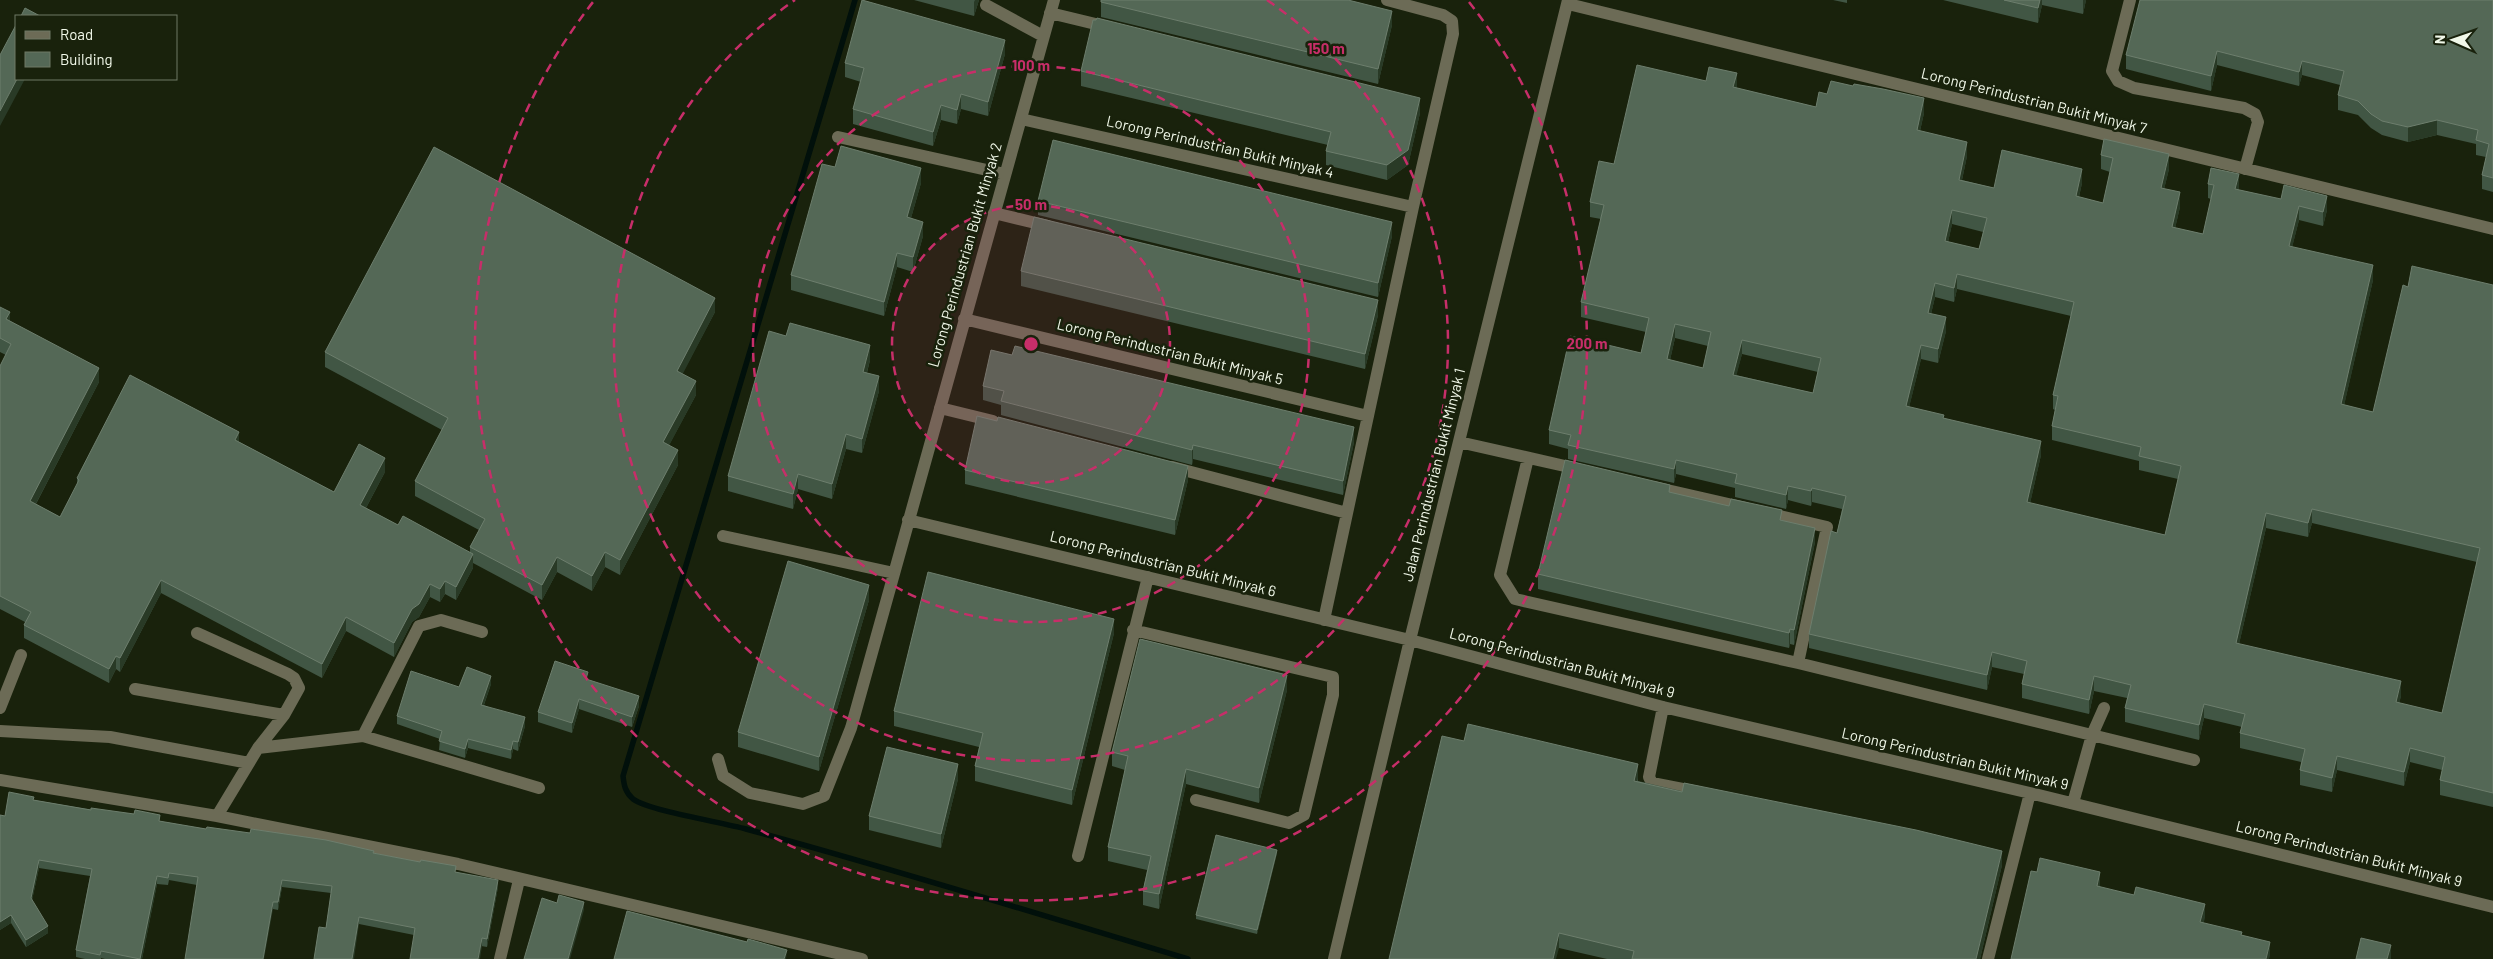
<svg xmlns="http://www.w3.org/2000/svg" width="2493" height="959" font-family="Barlow,sans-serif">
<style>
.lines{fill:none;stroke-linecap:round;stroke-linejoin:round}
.stream{stroke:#01100b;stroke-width:5.5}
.minor{stroke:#6c6b56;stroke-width:12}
.wall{fill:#415644;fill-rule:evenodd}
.shaded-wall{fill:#293a26}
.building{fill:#546856;stroke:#6d7e6d;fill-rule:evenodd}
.ring{fill:none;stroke:#c72e69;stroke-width:2.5;stroke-dasharray:9 6}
.labels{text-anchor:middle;stroke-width:5;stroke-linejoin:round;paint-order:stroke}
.street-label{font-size:15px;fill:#f1f8e9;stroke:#19220c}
.centre{fill:#c72e69;stroke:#19220c;stroke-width:2.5}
.ring-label{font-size:15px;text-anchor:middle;font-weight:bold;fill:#c72e69;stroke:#19220c;stroke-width:5;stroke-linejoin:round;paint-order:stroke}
</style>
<rect width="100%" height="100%" fill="#19220c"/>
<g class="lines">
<path class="stream" d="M855,0L623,776C624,785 625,792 633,799C650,811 721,822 746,829C894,869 1041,915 1188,959"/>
<path class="minor" d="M2130,0L2112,71L2118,81L2134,88L2244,108L2255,114L2258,122L2245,169
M1568,4L2493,229
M986,5L1043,36
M1050,13L1108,27
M1021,119L1413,207
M838,137L1005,174
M994,213L1048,226
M964,319L1368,416
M940,408L993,421
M1459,442L1578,469
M1528,458L1500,575L1515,599L1798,663L2194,760
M1172,467L1347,513
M1654,487L1746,508
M1766,513L1827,527L1798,663
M908,520L1410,640L1663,707L2030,793L2493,907
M723,536L894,573
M1324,620L1413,207L1453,34L1452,21L1443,15L1387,0
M1133,630L1333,677V695L1304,815L1289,823L1196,800
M197,633L288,674L294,678L299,688L284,715L258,748L217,816
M135,689L284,715
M1663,707L1649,777L1652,783L1698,792
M0,708L21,655
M0,731L110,737L249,763
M363,736L419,626L441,620L482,632
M258,748L363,736L539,788
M718,759L723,776L750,793L803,804L824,796L851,728L1054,0
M0,780L217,816L458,864L862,959
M2073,803L2092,735L2104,708
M1078,856L1148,577
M500,959L519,880
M1334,959L1410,640L1568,0
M1988,959L2030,793"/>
</g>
<path class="wall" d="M914,0H979L974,16Z
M1833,0H1847V3Z
M1943,0H2086L2083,14L2042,5L2038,23Z
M2493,0V192L2482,189V175L2486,157L2476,155V144L2437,135L2408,142L2382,135L2371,128L2358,115L2338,110V95L2340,85L2302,75L2299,86L2217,65L2211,91L2126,69V55Z
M1101,2L1392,25L1378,84L1101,17Z
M1005,54L988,116L961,109L957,124L941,120L933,146L853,124V109L861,82L845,77V63Z
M1081,71L1420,113L1408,165L1387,180L1326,165V151L1328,145L1081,86Z
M1706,81L1816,107L1827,94L1924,113L1920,131L1967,156L1962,180L1994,188L2082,183L2079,197L2103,203L2110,172L2101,169V155L2169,169L2164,189L2180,207L2175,228L2203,234L2211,199L2208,198V184L2238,190L2327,210L2323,226L2299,220L2292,247L2373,280L2344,405L2373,412L2408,287L2493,285V807L2440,795V780L2442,770L2410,762L2404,786L2337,770L2332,792L2300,785V770L2301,762L2240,748V733L2242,727L2204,718L2199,740L2125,722V708L2127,698L2094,691L2089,714L2022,698V684L2024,674L1992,667L1987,690L1809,648V634L1837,533L1842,509L1812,502L1811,506L1788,500L1786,509L1735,497V488L1676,474L1674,483L1568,459V449L1549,444V430L1641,353L1646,332L1581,317V302L1601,219L1590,217V202L1614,164ZM1952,224L1983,232L1979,249L1948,242ZM1957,289L2071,316L2053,395V409L2055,410L2052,426V440L2139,461V470L2178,479L2165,535L2030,503L2041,455L1944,418L1909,407L1921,359L1938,363L1946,331L1931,314L1935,297L1954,302ZM1675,338L1708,346L1703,368L1670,360ZM1742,354L1818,372L1813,393L1736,375ZM2312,523L2477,562L2442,713L2399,703L2401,696L2239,644L2266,528L2308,537Z
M835,167L921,183L911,218L923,236L913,272L897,267L884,316L791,290V275Z
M1038,201L1392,236L1378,297L1038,215Z
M1021,271L1378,315L1365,369L1021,286Z
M0,307L10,321L99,382L36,504L60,517L77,485V478L239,442L334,492L385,472L366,508L398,525L470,553V547L479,530L415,496V481L442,430L325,367V352L715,312L682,374L696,395L669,445L678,465L620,575L605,567L592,591L557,572L542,600L473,563V568L456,600L445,594L440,602L430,597L419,617L412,622L394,657L346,631L322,678L161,593L120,672L116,669L109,683L24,638V625L25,622L0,609V366L6,355L0,352Z
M1012,355L1354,442L1343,495L1193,459L1192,465L1001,415V405L983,400V386Z
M870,360L867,373L879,391L862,453L846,449L832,499L798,489L793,509L728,491V476Z
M965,470L1188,480L1175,535L965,484Z
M1670,493L1782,520L1815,542L1794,645L1790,644L1789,648L1538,589V574Z
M869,600L819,771L738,747V732Z
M1114,633L1072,805L975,781V766L979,747L894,726V711Z
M588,680L639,706L632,727L579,709L572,733L538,722V712Z
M491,684L484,705L525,726L518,751L513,749L511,759L468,748L465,758L439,750L440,739L397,724V716L459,687Z
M1287,690L1259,803L1186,784L1159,909L1143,905V891L1147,870L1108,861V847L1125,770L1112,766V752Z
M1464,741L1638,778V781L2002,865L1980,959H1607L1559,948Z
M958,779L941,848L869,830V816Z
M34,800L206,829L374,853L456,872L498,887L487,947L414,935L359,924L326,928L331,893L282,887L278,910L273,909L197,885L169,880L168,885L157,884L142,959H105L101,958V959H85L76,957V950L90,876L39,868L32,900L48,933L26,947L11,923L0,930V815L5,816Z
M1277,853L1257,934L1196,919V915Z"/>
<path class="shaded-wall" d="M975,0H979L974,16V2Z
M2040,0H2042V5L2038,23V8Z
M2083,0H2086L2083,14Z
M1392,11V25L1378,84V69Z
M1005,40V54L988,116V102Z
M2217,51V65L2211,91V76Z
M2302,61V75L2299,86V72Z
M1737,73V88L1733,87Z
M17,79H25L0,126V111Z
M961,94V109L957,124V110Z
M1420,98V113L1408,165L1387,180V165Z
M1924,98V113L1917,144V130Z
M941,105V120L933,146V132Z
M2437,120V135L2408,142V127Z
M1967,142V156L1959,194V180Z
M2169,154V169L2161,202V188Z
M921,168V183L907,232V217Z
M2082,169V183L2076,210V196Z
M2239,174V189L2235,203V189Z
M2180,192V207L2172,242V227Z
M2327,196V210L2323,226V212Z
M2299,206V220L2289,260V246Z
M1952,210V224L1945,256V241Z
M923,222V236L913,272V257Z
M1392,222V236L1378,297V283Z
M897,253V267L884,316V302Z
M2373,265V280L2341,419V404Z
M1957,274V289L1954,302V288Z
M1935,283V297L1928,327V313Z
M715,298V312L677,385V371Z
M1378,300V315L1365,369V354Z
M10,312V325L6,319Z
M1946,317V331L1938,363V349Z
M1675,324V338L1667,373V359Z
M1742,340V354L1733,389V375Z
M870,345V360L863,387V372Z
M1921,345V359L1906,420V406Z
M99,368V382L30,515V501Z
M879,376V391L862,453V439Z
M696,381V395L663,457V442Z
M1354,427V442L1343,495V481Z
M239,432V445L235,440Z
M846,434V449L832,499V484Z
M2041,441V455L2027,517V502Z
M1193,445V459L1192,465V450Z
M678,450V465L620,575V560Z
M385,458V472L360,519V505Z
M1676,460V474L1674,483V469Z
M1188,466V480L1175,535V520Z
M798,474V489L793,509V494Z
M1788,486V500L1786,509V495Z
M1812,488V502L1811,506V491Z
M2312,509V523L2308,537V523Z
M2266,513V528L2236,657V643Z
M1815,528V542L1794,645V630Z
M605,552V567L592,591V576Z
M473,554V568L456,600V587Z
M557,557V572L542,600V585Z
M161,580V593L120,672V658Z
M445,581V594L440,602V589Z
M430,584V597L419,617L412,622L394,657V643L412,609Z
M869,585V600L819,771V757Z
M346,617V631L322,678V664Z
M1114,619V633L1072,805V790Z
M1790,629V644L1789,648V633Z
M1992,652V667L1987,690V675Z
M116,656V669L109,683V669Z
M1287,675V690L1259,803V788Z
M491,676V684L481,713V705Z
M2094,676V691L2089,714V700Z
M2401,681V696L2396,717V702Z
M639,696V706L632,727V717Z
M579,699V709L572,733V723Z
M2204,704V718L2199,740V725Z
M525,717V726L518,751V742Z
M468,739V748L465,758V749Z
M513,741V749L511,759V750Z
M2410,748V762L2404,786V772Z
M2337,756V770L2332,792V778Z
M958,764V779L941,848V834Z
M1638,764V778L1634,795V781Z
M1186,769V784L1159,909V894Z
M1277,850V853L1257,934V930Z
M2002,851V865L1980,959H1976Z
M39,860V868L31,905V898Z
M2100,872V886L2097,901V886Z
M157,876V884L142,959H140Z
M282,880V887L278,910V902Z
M498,880V887L487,947V939Z
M273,902V909L264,959H263Z
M584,902V910L570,959H568Z
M2205,904V918L2200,936V922Z
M11,915V923L0,930V922Z
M359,917V924L354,959H352Z
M48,926V933L26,947V940Z
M1559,933V948L1556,959H1553Z
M482,938V946L480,959H478Z
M2270,942V956L2269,959H2266Z
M2391,945V959H2387Z
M787,950L786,959H784Z"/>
<path class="building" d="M862,0L1005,40L988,102L961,94L957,110L941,105L933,132L853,109L864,68L845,63Z
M1101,0H1348L1392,11L1378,69L1101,2Z
M2004,0H2040L2038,8Z
M2140,0H2493V178L2482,175L2489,144L2476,140L2478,130L2437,120L2408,127L2382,121L2371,114L2358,101L2338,95L2344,71L2302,61L2299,72L2217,51L2211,76L2126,55Z
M25,8L40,16H21Z
M1097,18L1420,98L1408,150L1387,165L1326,151L1331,132L1081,71L1093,20H1096Z
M16,25V79H17L0,111V55Z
M1637,65L1706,81L1709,67L1737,73L1733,87L1816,107L1819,92L1827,94L1831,81L1853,86L1854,84L1883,89L1924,98L1917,130L1967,142L1959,180L1994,188L2002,150L2082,169L2076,196L2103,203L2113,158L2101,155L2104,139L2169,154L2161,188L2180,192L2172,227L2203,234L2214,185L2208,184L2211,168L2239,174L2235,189L2281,199L2284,185L2327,196L2323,212L2299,206L2289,246L2373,265L2341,404L2373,412L2403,285L2408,287L2412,266L2493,285V793L2440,780L2445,757L2410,748L2404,772L2337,756L2332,778L2300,770L2305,749L2240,733L2245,714L2204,704L2199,725L2125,708L2131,685L2094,676L2089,700L2022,684L2027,661L1992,652L1987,675L1809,634L1831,531L1837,533L1846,496L1812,488L1811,491L1788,486L1786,495L1735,483L1737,474L1676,460L1674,469L1568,445L1571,435L1549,430L1570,336L1641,353L1649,318L1581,302L1604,205L1590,202L1599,161L1614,164ZM1952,210L1987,218L1979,249L1945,241ZM1957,274L2074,302L2053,395L2058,396L2052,426L2141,447L2139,456L2181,466L2165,535L2027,502L2041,441L1943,418L1944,415L1906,406L1921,345L1938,349L1946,317L1928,313L1935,283L1954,288ZM1675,324L1711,332L1703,368L1667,359ZM1742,340L1821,358L1813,393L1733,375ZM2312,509L2480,548L2442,713L2396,702L2401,681L2236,643L2266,513L2308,523Z
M1053,140L1392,222L1378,283L1038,201Z
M841,146L921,168L907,217L923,222L913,257L897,253L884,302L791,275L822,164L835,167Z
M434,147L715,298L677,371L696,381L663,442L678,450L620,560L605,552L592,576L557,557L542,585L470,547L485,519L415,481L448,418L325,352Z
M1034,217L1378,300L1365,354L1021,271Z
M0,307L10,312L6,319L99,368L30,501L60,517L79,480L77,478L130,375L239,432L235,440L334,492L359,444L385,458L360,505L398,525L403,516L473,554L456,587L445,581L440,589L430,584L419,604L412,609L394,643L346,617L322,664L161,580L120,658L116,656L109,669L24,625L31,612L0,596V366L11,344L0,338Z
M790,323L870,345L863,372L879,376L862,439L846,434L832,484L798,474L793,494L728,476L769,331L786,336Z
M1015,346L1354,427L1343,481L1193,445L1192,450L1001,401L1004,391L983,386L991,350L1012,355Z
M977,416L997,421L998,417L1188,466L1175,520L965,470Z
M1565,460L1670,485L1669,492L1729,506L1731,499L1782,510L1780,520L1815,528L1794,630L1790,629L1789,633L1538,574Z
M788,561L869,585L819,757L738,732Z
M928,572L1114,619L1072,790L975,766L983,733L894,711Z
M1140,639L1287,675L1259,788L1186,769L1159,894L1143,891L1151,856L1108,847L1128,756L1112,752Z
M555,661L588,672L586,679L639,696L632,717L579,699L572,723L538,712Z
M467,667L491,676L481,705L525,717L518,742L513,741L511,750L468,739L465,749L439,741L442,731L397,716L411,671L459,687Z
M1468,724L1638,764L1634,781L1682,792L1684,783L1916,830L2002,851L1976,959H1632L1634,951L1559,933L1553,959H1389L1442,736L1464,741Z
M887,747L958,764L941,834L869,816Z
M9,792L34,797L33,800L91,810V808L134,814L135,810L160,815L159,821L206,829L207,827L250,833L251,829L326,840L374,851L373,853L420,862L421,860L456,866L455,872L498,880L487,939L482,938L478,959H410L415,928L359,917L352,959H314L319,927L326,928L332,886L282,880L278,902H273L263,959H185L198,877L169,873L168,878L157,876L140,959L101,951L100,955L76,950L92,869L39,860L31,898L48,926L26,940L11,915L0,922V815L5,816Z
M1216,835L1277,850L1257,930L1196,915Z
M2040,858L2100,872L2097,886L2134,895L2136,887L2205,904L2200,922L2242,932L2241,935L2270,942L2266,959H2011L2031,871L2037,872Z
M559,895L584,902L568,959H524L542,898L557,903Z
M627,911L747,942L748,939L787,950L784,959H614Z
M2361,938L2391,945L2387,959H2356Z"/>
<circle cx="1031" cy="344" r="139" fill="#c72e69" fill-opacity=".12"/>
<g class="ring">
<circle cx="1031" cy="344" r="139"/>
<circle cx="1031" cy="344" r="278"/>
<path d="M1267 0A417 417 0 1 1 795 0"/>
<path d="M1469 2A556 556 0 1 1 593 2"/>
</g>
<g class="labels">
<g class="street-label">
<text transform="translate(2034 101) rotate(14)" y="5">Lorong Perindustrian Bukit Minyak 7</text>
<text transform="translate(1220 147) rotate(13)" y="5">Lorong Perindustrian Bukit Minyak 4</text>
<text transform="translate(965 255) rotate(-74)" y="5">Lorong Perindustrian Bukit Minyak 2</text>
<text transform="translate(1170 352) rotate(14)" y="5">Lorong Perindustrian Bukit Minyak 5</text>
<text transform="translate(1434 475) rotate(-76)" y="5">Jalan Perindustrian Bukit Minyak 1</text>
<text transform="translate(1163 564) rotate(14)" y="5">Lorong Perindustrian Bukit Minyak 6</text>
<text transform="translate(1562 663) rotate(15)" y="5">Lorong Perindustrian Bukit Minyak 9</text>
<text transform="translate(1955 759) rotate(13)" y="5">Lorong Perindustrian Bukit Minyak 9</text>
<text transform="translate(2349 854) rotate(14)" y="5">Lorong Perindustrian Bukit Minyak 9</text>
</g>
</g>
<circle cx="1031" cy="344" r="8" class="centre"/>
<g class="ring-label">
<text x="1326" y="54">150 m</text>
<text x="1031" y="71">100 m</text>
<text x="1031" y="210">50 m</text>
<text x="1587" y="349">200 m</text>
</g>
<rect x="15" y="15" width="162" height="65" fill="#19220c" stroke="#6f7864"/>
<rect x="25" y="31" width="25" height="8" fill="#6c6b56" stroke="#6f7864"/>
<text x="60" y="40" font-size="15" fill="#f1f8e9">Road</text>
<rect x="25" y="52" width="25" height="15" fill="#546856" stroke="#6f7864"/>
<text x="60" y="65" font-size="15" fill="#f1f8e9">Building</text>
<g transform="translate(2453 40) rotate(272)" stroke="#19220c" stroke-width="4" paint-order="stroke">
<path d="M0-4L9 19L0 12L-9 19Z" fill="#f1f8e9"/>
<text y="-8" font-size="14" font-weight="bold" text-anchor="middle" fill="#f1f8e9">N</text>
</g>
</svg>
